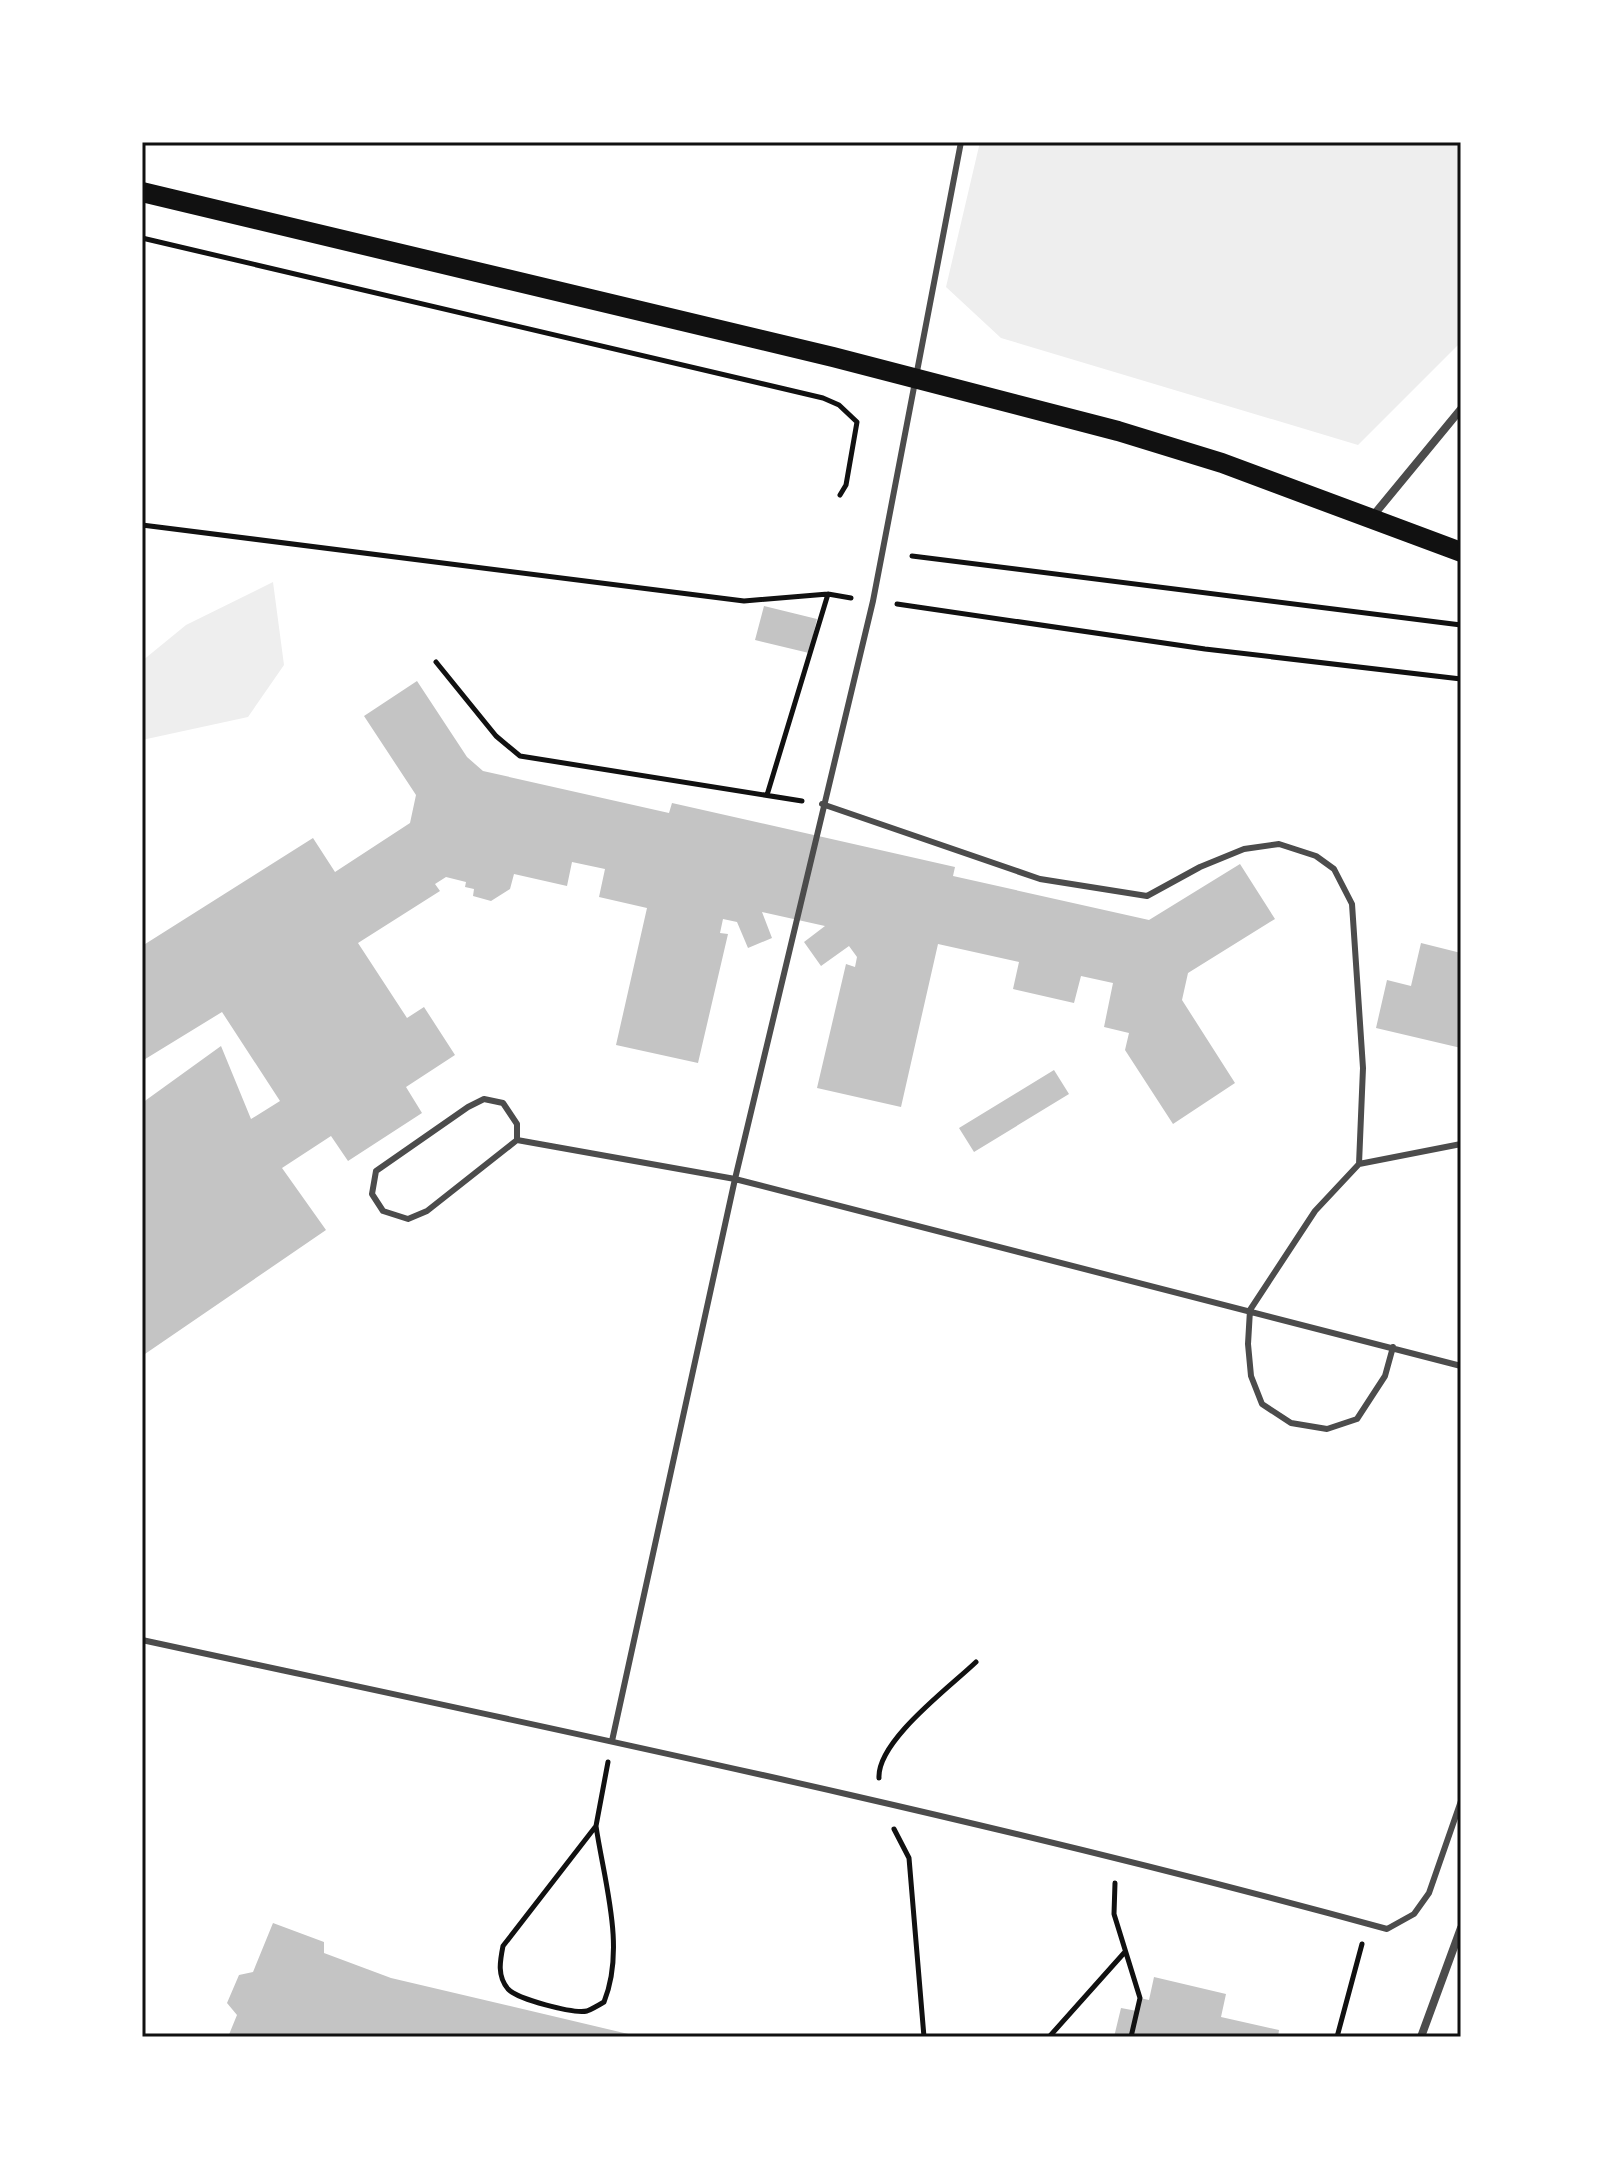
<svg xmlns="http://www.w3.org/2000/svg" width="1603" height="2179" font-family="Quicksand,sans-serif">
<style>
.green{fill:#eee}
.building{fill:#c4c4c4}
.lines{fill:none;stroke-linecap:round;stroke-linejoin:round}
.path{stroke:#111;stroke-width:5}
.service{stroke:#4c4c4c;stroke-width:6}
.minor{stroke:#4c4c4c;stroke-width:8}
.primary{stroke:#111;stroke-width:20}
.neatline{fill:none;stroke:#111;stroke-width:3}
</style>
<rect width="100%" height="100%" fill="#fff"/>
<path class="green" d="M980,142H1461V342L1358,445L1001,338L946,287Z
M273,582L284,665L248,717L142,740V661L186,625Z"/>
<path class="building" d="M764,606L817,619L809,653L755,640Z
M417,681L467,757L483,771L669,813L672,803L955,867L953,876L1149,920L1240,864L1275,919L1188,973L1182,1000L1235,1083L1173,1124L1125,1050L1129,1033L1104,1027L1113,983L1081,976L1074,1003L1013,989L1019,962L938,944L901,1107L817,1088L846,964L855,967L857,957L849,946L821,966L804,942L825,926L762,912L772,938L748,948L737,922L723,919L720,933L728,934L698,1063L616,1045L647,908L599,897L605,869L572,862L567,886L514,874L510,889L491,901L473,896L474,889L465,887L466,882L446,877L435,884L440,891L358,943L407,1018L424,1007L455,1055L406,1087L422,1113L348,1161L331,1136L282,1168L326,1230L142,1356V1103L221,1046L251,1119L280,1101L222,1012L142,1061V946L313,838L335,872L410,823L416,795L364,716Z
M1421,943L1461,953V1048L1376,1028L1387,980L1411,986Z
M1054,1070L1069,1094L974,1152L959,1128Z
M273,1923L324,1942V1953L391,1978L641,2037H228L237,2015L227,2003L239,1975L253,1972Z
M1154,1977L1226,1994L1221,2017L1279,2030L1278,2037H1114L1121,2008L1137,2011L1140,1998L1149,2000Z"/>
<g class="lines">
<path class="path" d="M142,238L823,398L839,405L857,422L846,485L840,495
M142,525L744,601L828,594L851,598
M912,556L1461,625
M897,604L1205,649L1461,679
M436,662L496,736L520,756L802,801
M767,795L828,594
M879,1778C877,1741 950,1687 976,1662
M596,1826C604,1881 626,1948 604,2002C599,2005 592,2009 587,2011C573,2014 517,1999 508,1989C497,1976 500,1961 503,1946L596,1826L608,1762
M894,1829L909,1858L924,2037
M1115,1883L1114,1914L1140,1998L1131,2037
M1049,2037L1124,1953
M1337,2037L1362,1944"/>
<path class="service" d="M822,804L1040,879L1147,896L1200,867L1244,849L1279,844L1316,856L1334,869L1352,904L1363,1068L1359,1164
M484,1099L503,1103L517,1124V1140L427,1211L408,1219L383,1211L372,1194L376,1171L468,1107Z
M517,1140L735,1179L1461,1366
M1393,1347L1385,1376L1357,1419L1327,1429L1291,1423L1262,1404L1251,1376L1248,1344L1250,1310L1315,1211L1359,1164L1461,1144
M142,1640C558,1730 976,1816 1387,1929L1414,1914L1429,1893L1461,1801
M612,1741L735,1179L873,601L961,142"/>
<path class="minor" d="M1372,517L1461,409
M1421,2037L1461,1928"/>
<path class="primary" d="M142,192L833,357L1118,431L1222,463L1461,552"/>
</g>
<rect width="1603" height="2179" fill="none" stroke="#ffffff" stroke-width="288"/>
<rect x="144" y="144" width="1315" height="1891" class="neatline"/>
</svg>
